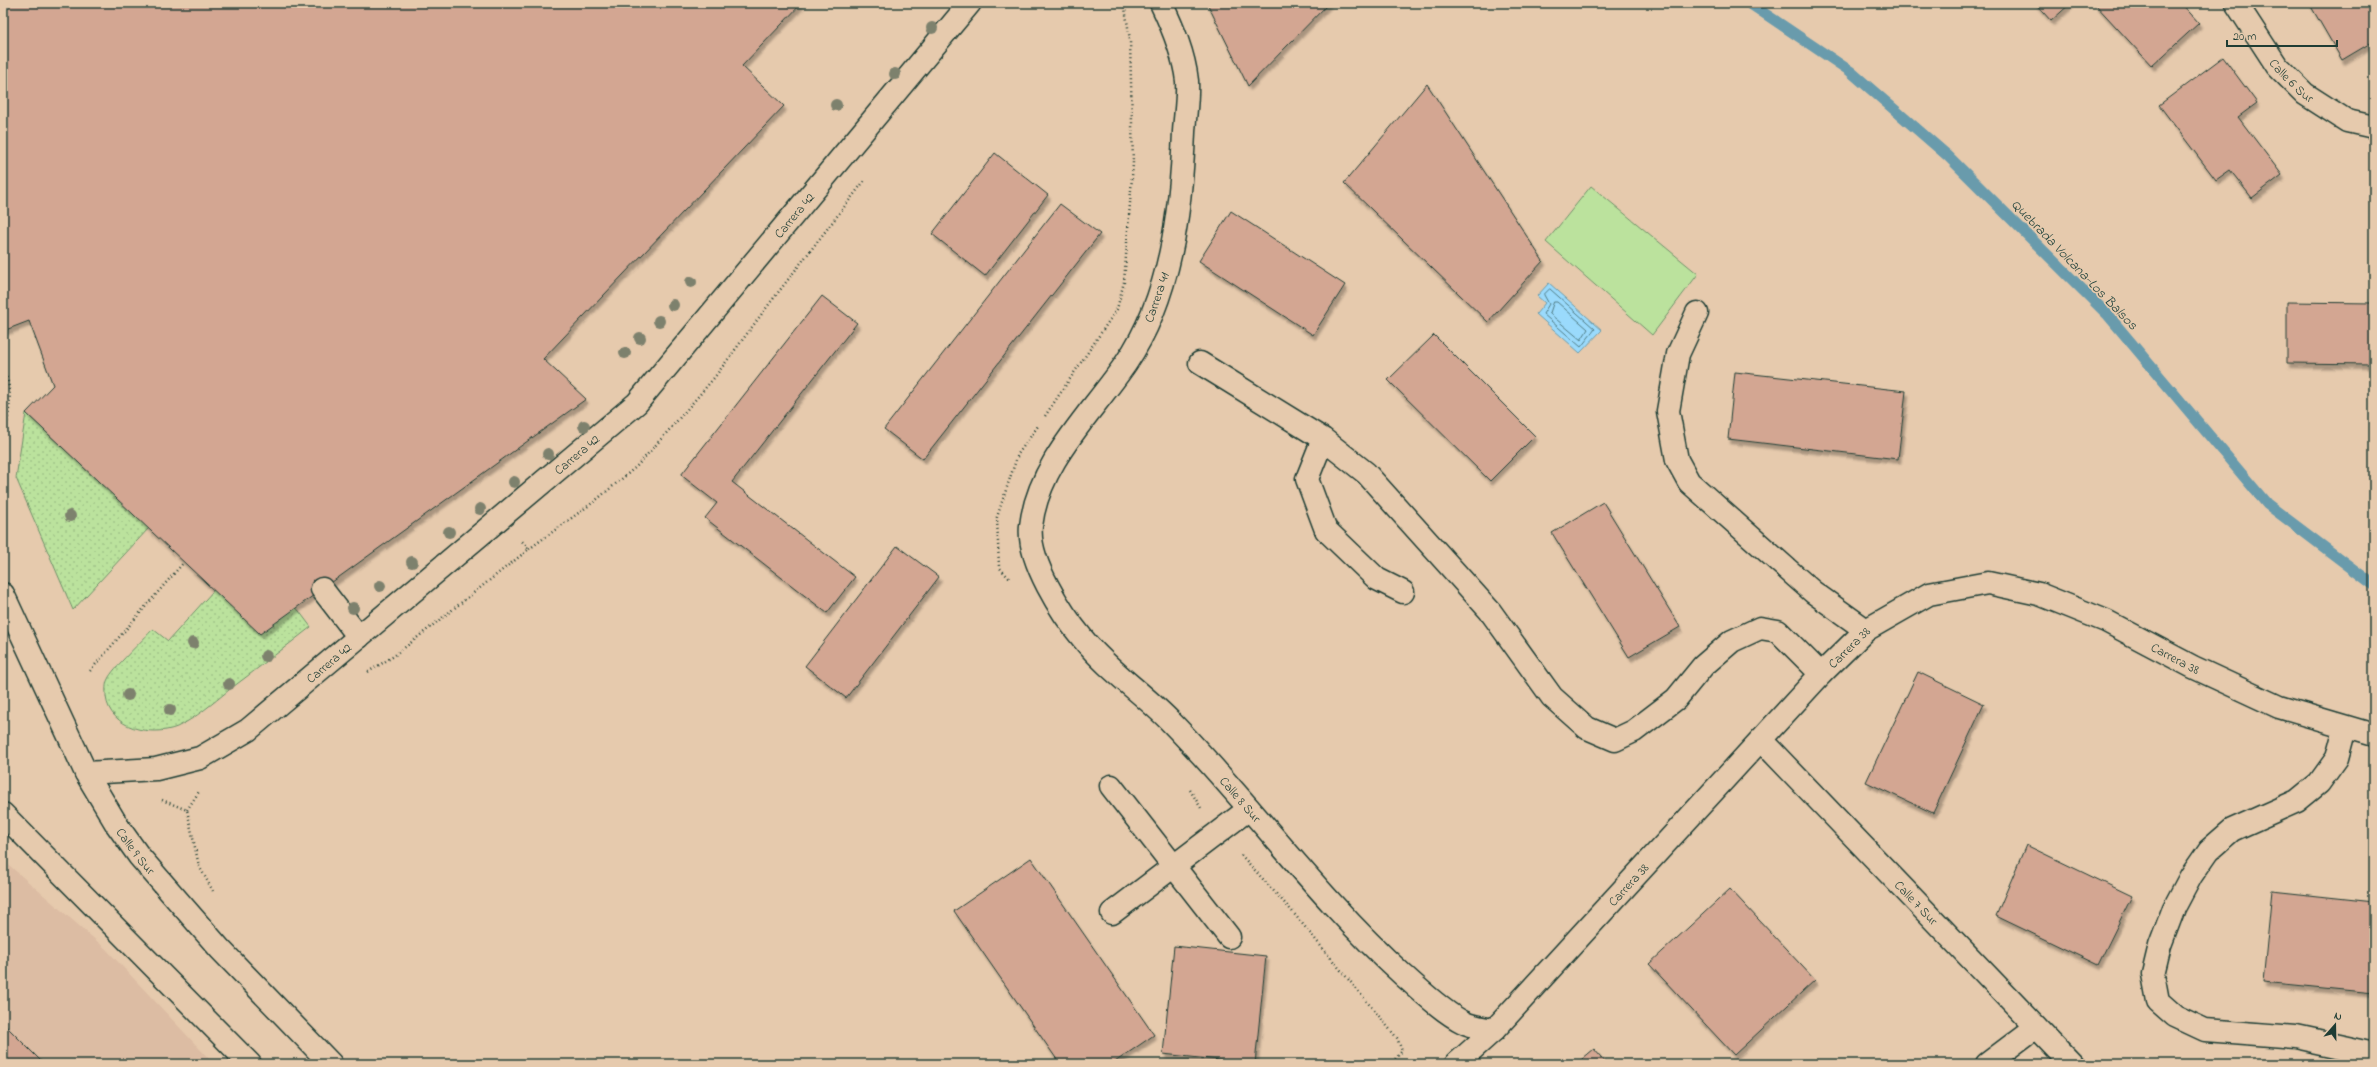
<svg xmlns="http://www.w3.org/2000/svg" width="2377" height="1067" font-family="'Indie Flower',sans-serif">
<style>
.built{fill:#dcbca3}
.grass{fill:url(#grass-dots);stroke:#6d9068}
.pitch{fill:#bbe29d;stroke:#6d9068}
.water{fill:#9adafc;stroke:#699bac}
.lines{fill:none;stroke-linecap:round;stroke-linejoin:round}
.shore{stroke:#507c84;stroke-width:1}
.stream{stroke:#699bac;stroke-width:11}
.building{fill:#d3a692;stroke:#1f3d34;filter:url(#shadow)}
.lane-casing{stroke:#1f3d34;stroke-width:25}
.street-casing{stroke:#1f3d34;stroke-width:25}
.secondary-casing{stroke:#1f3d34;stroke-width:25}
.path{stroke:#1f3d34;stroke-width:2.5;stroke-dasharray:1 3;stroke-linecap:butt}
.lane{stroke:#e6caad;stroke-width:22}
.street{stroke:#e6caad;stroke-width:22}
.secondary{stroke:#e6caad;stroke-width:22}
.tree{fill:#7d816d}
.labels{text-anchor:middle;stroke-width:3.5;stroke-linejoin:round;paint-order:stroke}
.street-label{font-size:13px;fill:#1f3d34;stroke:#e6caad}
.water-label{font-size:14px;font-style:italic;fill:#25453e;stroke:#e6caad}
</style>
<defs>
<pattern id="grass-dots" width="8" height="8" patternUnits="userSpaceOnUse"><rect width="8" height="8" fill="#bbe29d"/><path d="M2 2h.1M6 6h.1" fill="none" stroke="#a0c388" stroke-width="1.8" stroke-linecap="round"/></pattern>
<filter id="shadow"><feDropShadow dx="2.5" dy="4.5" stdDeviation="1" flood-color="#0004"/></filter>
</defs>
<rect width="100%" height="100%" fill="#e6caad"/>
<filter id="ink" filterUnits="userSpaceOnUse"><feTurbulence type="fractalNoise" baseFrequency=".025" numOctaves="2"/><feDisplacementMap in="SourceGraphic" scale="8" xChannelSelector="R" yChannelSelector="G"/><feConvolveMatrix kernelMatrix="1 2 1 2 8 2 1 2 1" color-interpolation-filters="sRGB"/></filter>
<g filter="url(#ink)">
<path class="built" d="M3,860L106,949L214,1064H3Z"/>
<path class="grass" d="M26,413L149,528L73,610L16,478Z
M214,590L296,607L311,627C284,648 257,669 229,690C213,703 196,718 177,727C152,737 110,729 106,697C106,691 105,684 108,679C112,669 144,639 153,629L168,641Z"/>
<path class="pitch" d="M1591,186L1698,274L1652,335L1546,242Z"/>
<path class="water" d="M1549,283L1602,330L1580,353L1536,314L1545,303L1537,296Z"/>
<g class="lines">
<path class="shore" d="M1550,289L1595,329L1581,347L1543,314L1549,304L1544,295Z
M1554,302H1557L1588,329L1581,340L1550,314Z"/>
<path class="stream" d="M1749,3L1850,71L1948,156L2107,314L2267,504L2374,585"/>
</g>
<path class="building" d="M3,3H802L742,66L784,106L543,359L586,399L260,634L26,413L53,385L29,321L3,331Z
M1207,3H1329L1248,86Z
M2035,3H2071L2051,21Z
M2094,3H2181L2199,23L2152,66Z
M2309,3H2374V41L2342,60Z
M2223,57L2257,103L2238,117L2282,175L2252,198L2230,170L2216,180L2159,105Z
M1427,84L1543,261L1488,322L1344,183Z
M995,153L1048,195L985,276L932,234Z
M1060,204L1100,234L923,459L884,429Z
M1231,211L1345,285L1313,335L1199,261Z
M822,296L857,323L732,482L855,577L827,613L705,518L717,503L681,475Z
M2287,302L2374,303V364L2287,363Z
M1434,335L1535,436L1490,481L1388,380Z
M1735,372L1906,391L1898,459L1728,439Z
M1603,502L1680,627L1629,657L1552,533Z
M897,546L939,577L846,698L805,666Z
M1918,672L1984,704L1933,813L1866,782Z
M2026,845L2132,896L2098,965L1996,916Z
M1031,858L1154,1035L1112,1064H1060L954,911Z
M1730,889L1815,980L1734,1055L1649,964Z
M2272,891L2374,902V993L2263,982Z
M1174,946L1266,956L1255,1064L1163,1054Z
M3,1023L44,1064H3Z
M1594,1049L1607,1064H1576Z"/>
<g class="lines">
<g class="lane-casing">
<path id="lane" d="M1697,313L1678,354L1668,411L1677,460L1689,482L1813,592L1866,630
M1200,363L1323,439L1366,473L1490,611L1552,697L1587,728L1615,740L1634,731L1676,699L1703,666L1732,641L1760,628L1778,631L1821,674
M1323,439L1307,479L1326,530L1377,579L1403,592
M322,589L359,637
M2345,728L2337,758L2319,783L2297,801L2232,830L2209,850L2191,876L2174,908L2160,945L2153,974L2158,1001L2175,1016L2205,1030L2296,1037L2374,1054
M1111,786L1229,937
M1112,913L1249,809
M1987,1064L2036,1027"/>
</g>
<g class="street-casing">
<g id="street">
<path id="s1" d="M1161,3C1173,28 1184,54 1187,81C1188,98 1185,115 1184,132C1181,210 1171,297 1126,363C1091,414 1038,463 1031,526C1027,560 1062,614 1083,639C1108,670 1144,694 1171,722C1251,804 1318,898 1403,975C1419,989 1444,1013 1463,1022C1472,1027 1484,1028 1494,1030"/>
<path id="s2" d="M2236,3L2277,66L2305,94L2347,121L2374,127"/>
<path id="s3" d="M1761,740L2072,1064"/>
<path id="s4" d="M86,773L156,769L200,758L248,730L637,403L970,3"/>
<path id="s5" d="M1456,1064L1494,1030L1821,674L1866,630L1929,594L1988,583L2039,594L2106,621L2193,667L2279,707L2374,735"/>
</g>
</g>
<g class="secondary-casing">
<g id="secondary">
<path id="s6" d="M3,594L86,773L117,825L139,856L220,949L331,1064"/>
<path d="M3,814L250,1064"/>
</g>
</g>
<path class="path" d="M3,370C16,392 7,419 3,443
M1045,416L1117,309L1124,282L1133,164L1130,40L1125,8L1122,3
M529,549L595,501L636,467L670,429L714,378L770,303L865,180
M1009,578L999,567L997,517L1018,454L1038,426
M90,671L184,562
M368,672L394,656L529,549L521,540
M1190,790L1201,808
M162,800L187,810L199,866L213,891
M187,810L200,790
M1241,855L1291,910L1397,1038L1402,1051L1391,1064"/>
<use href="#lane" class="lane"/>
<use href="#street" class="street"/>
<use href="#secondary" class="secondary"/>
</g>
<g class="tree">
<circle cx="932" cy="28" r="6"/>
<circle cx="895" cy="74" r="6"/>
<circle cx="836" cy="105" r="6"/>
<circle cx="691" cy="282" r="6"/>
<circle cx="673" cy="305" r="6"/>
<circle cx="659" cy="321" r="6"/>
<circle cx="640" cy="338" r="6"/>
<circle cx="625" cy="353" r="6"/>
<circle cx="584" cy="426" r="6"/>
<circle cx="548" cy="454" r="6"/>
<circle cx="514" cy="482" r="6"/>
<circle cx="480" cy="509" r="6"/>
<circle cx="70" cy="516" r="6"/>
<circle cx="449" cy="532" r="6"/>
<circle cx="412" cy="562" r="6"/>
<circle cx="380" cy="586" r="6"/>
<circle cx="353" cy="608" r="6"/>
<circle cx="193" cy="643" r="6"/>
<circle cx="266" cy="656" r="6"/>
<circle cx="229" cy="684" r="6"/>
<circle cx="128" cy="695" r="6"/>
<circle cx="170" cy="710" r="6"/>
</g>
</g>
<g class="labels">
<g class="street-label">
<text dy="5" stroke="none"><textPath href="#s2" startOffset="96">Calle 6 Sur</textPath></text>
<text dy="5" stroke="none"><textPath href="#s4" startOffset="924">Carrera 42</textPath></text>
<text transform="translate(1156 297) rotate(-71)" y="5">Carrera 41</text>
<text dy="5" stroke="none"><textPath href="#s4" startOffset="600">Carrera 42</textPath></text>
<text dy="5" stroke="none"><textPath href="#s5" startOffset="573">Carrera 38</textPath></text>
<text dy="5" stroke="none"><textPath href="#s5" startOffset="933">Carrera 38</textPath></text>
<text dy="5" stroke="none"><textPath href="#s4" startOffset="276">Carrera 42</textPath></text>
<text dy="5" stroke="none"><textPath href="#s1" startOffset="918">Calle 8 Sur</textPath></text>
<text dy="5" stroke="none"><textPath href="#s6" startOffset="290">Calle 9 Sur</textPath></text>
<text dy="5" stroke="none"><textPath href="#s5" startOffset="249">Carrera 38</textPath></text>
<text dy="5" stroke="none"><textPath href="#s3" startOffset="225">Calle 7 Sur</textPath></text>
</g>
<g class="water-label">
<text transform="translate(2075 264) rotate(46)" y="5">Quebrada Volcana-Los Balsos</text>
</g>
</g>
<rect width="2377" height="1067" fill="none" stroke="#e6caad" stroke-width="16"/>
<rect x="8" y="8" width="2361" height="1051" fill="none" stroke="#1f3d34" stroke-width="1.5" filter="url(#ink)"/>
<g transform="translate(2335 1025) rotate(20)" stroke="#e6caad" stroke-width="3" paint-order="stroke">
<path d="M0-3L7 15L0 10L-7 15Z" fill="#1f3d34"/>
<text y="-6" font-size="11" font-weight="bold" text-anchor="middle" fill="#1f3d34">N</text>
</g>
<path d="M2227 40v6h110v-6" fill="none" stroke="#1f3d34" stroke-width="2"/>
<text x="2233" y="40" font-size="12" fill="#1f3d34" stroke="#e6caad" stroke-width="3" paint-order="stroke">20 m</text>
</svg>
